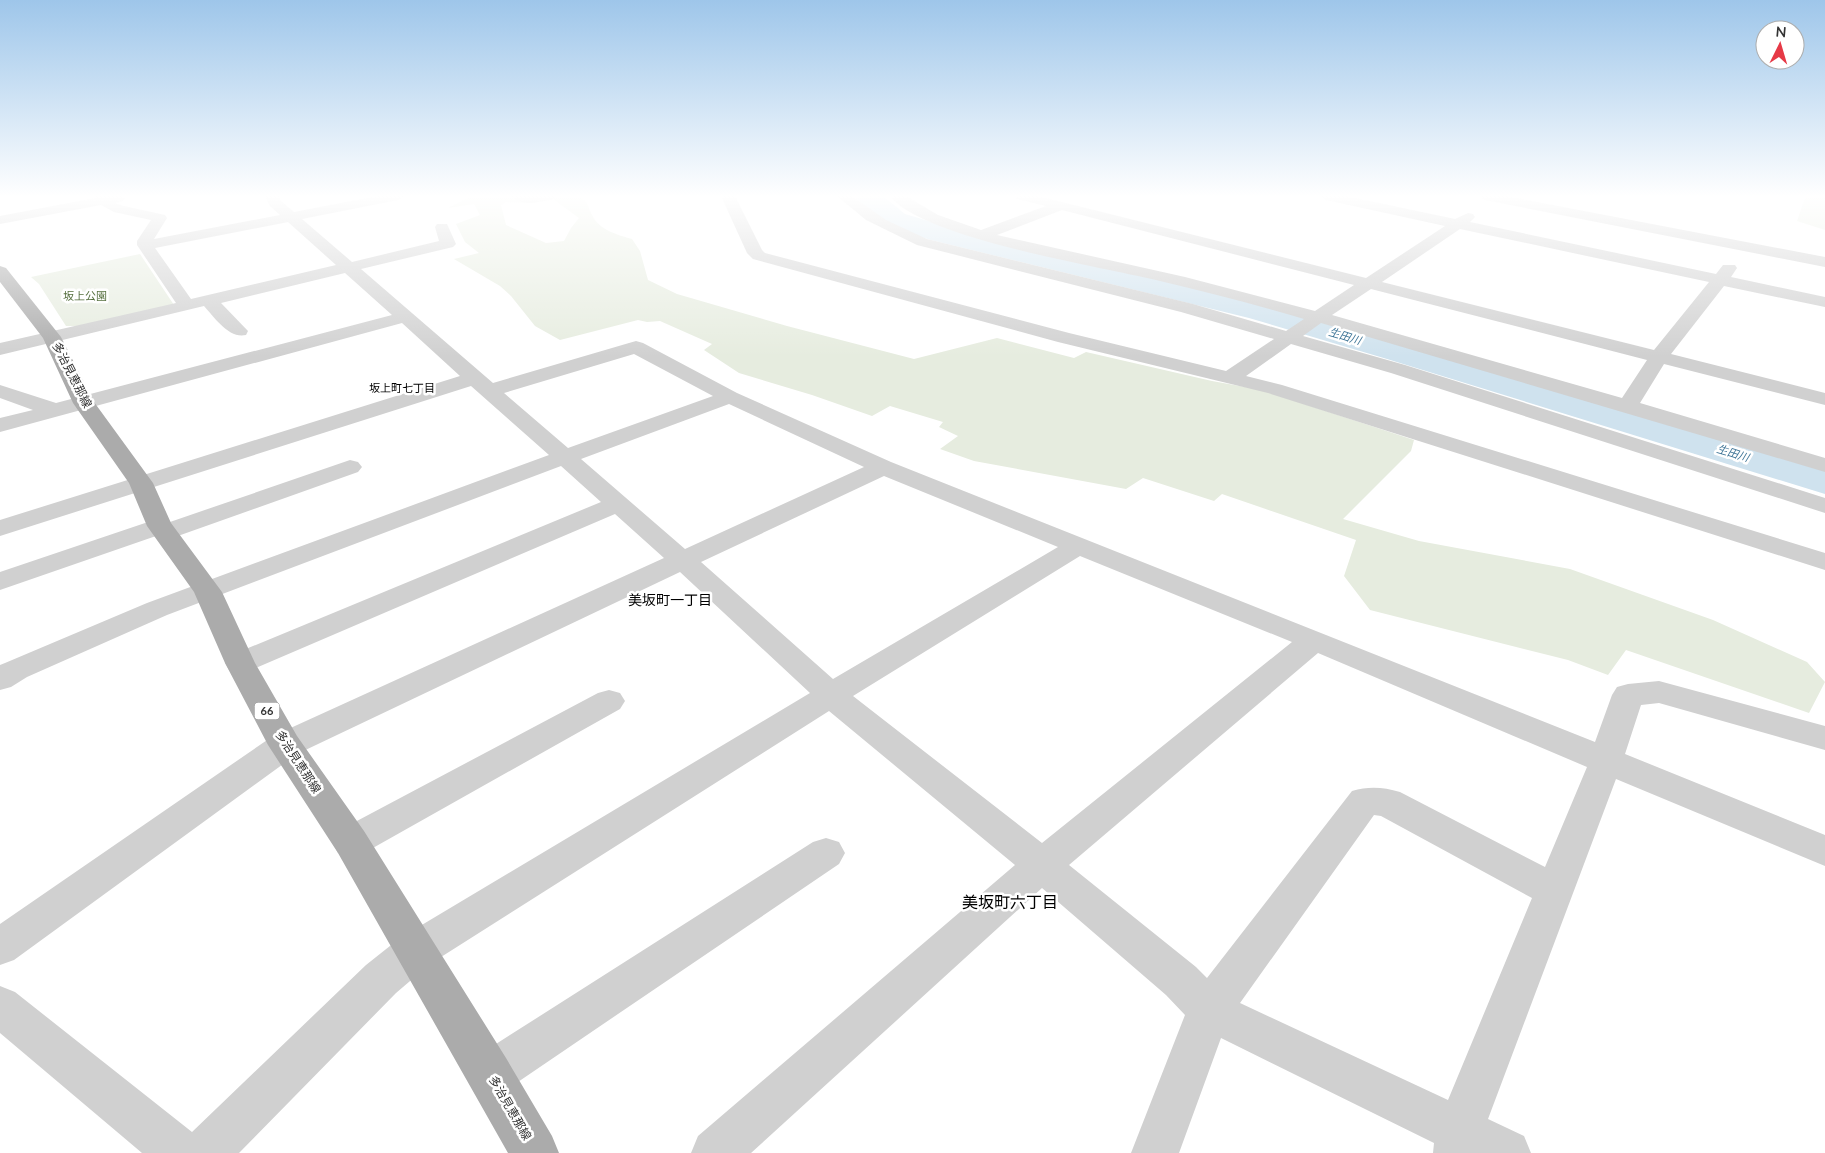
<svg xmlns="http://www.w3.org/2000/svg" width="1825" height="1153" font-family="Lato,'Noto Sans JP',sans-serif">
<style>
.green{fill:#e6ecdf;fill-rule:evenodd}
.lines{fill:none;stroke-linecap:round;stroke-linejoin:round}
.river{fill:#cfe2ee;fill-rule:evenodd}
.minor{fill:#d0d0d0;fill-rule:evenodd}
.major{fill:#ababab;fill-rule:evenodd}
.labels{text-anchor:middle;stroke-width:5;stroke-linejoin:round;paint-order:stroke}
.far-park-label{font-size:11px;fill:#56703f;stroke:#fff}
.far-water-label{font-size:11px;font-style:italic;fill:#3f7597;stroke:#fff}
.far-neighbourhood-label{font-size:11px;fill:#000;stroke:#fff}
.shield{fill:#fff;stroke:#707070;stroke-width:1}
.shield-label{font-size:11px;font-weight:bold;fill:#333}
.street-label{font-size:12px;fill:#333;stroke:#fff}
.neighbourhood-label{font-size:14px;fill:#000;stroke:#fff}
.near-neighbourhood-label{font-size:16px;fill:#000;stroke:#fff}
</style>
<rect width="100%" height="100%" fill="#fff"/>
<path class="green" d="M472,196H579C589,203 587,205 592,215C599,230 618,235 632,239L640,251L648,280L677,294L787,326L914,359L997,338L1074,358L1086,352L1212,381L1262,390L1414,440L1411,451L1343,519L1419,541L1570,569L1713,620L1807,662L1825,682L1809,713L1626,650L1608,675L1568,660L1370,610L1344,576L1356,540L1222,494L1214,501L1143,478L1126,489L974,461L940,449L958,436L939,427L943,422L890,406L872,416L812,395L739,373L704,350L712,344L660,321L647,322L638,320L560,340L535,326L511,296L500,286L454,259L479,253L465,242L456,224L480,215L474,204L448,208ZM553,199L579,218L571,228L564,241L546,243L506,225L501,205L506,202L532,203Z
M1799,196H1825V230L1797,221L1805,198Z
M140,254L174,305L89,326H66L39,284L31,277Z"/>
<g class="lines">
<path class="river" d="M854,196H883L905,214L949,227L1272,304L1413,343L1825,467V494L1387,359L1249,318L931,240L885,226Z"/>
<path class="minor" d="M93,196H124L125,198L123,201L115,203L124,206L165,215L167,218L154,239L280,215L270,206L265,196H279L281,201L294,212L377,196H405L398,200L302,219L352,262L439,241L435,227L437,224H447L456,244L453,247L361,269L493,383L629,343L636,341L643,343L737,393L891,462L1595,742L1612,695L1617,687L1628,684L1659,681L1825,726V750L1659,703L1641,705L1625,754L1825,835V866L1616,779L1488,1119L1524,1136L1531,1153H1433L1434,1143L1221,1038L1179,1153H1131L1185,1015L1166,995L1042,888L751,1153H691L698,1136L1015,865L829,711L430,964L396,993L239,1153H142L0,1033V986L15,992L192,1132L366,965L400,938L810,693L680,572L297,754L14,960L0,965V924L273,736L664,558L615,514L251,670L240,673L229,670L225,663L229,656L601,502L561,466L167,615L27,677L11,687L0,690V665L5,663L147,603L549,455L471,386L0,536V520L460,376L402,323L0,432V418L33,410L0,398V385L56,403L392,315L345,273L221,303L248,331L246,335C229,339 215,318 204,306L0,355V343L176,303L137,245V241L151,220L114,212L101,205L0,224V216L95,198ZM288,222L336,265L191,299L155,248ZM634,354L713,396L568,448L504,393ZM729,404L864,467L685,549L581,459ZM884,476L1058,547L833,679L701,562ZM1080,556L1292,642L1042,843L853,696ZM1318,653L1587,767L1545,867L1400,792C1383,787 1369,786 1352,791L1207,978L1196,967L1069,865ZM1374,815L1381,816L1532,898L1448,1100L1240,1003Z
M512,196H555L553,199C541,202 521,207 512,196Z
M721,196H735L762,250L765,253L1069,333L1226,371L1274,339L1181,312L917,245L866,220L837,196H852L886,220L927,239L1193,304L1286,331L1304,319C1256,305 1208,292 1160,281C1103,267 921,238 890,196H906L938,215L981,230L1046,206L1017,199L1015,196H1038L1366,278L1445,226L1326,200L1319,196H1346L1455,219L1468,213L1473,214L1475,217L1470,222L1716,274L1723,265H1735L1737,268L1731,277L1825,297V307L1724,286L1671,354L1825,393V405L1664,364L1640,403L1825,458V472L1321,323L1303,336L1405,365L1825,498V513L1391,373L1291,344L1246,376L1282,385L1825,553V570L1268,393L1058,342L753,259L747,253ZM1062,210L1354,285L1315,311L1185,277L997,235ZM1460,229L1709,282L1654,350L1382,282ZM1371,289L1647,360L1622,398L1332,315Z
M1478,196H1506L1825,257V267L1485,200Z
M350,460L358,462L362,467L358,472L175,537L166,540L156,536L0,590V572L151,521L160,518L170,522Z
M609,690L620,693L625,701L620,709L364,853L351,857L338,853L332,842L338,831L598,693Z
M826,838L839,842L845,853L839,864L506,1090L490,1097L474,1090L467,1074L474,1058L813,842Z"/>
<path class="major" d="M0,266L6,268L61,337L94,402L153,483L171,523L222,592L255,663L297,736L364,831L506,1058L552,1136L559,1153H508L338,853L268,745L225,663L194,592L147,526L129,483L73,403L43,338L0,282Z"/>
</g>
<linearGradient id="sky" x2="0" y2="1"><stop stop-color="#9ec6ea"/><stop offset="0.55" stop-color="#fff"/><stop offset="1" stop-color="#fff" stop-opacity="0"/></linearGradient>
<rect width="1825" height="357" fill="url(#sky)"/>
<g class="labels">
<g class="far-park-label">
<text x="85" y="300">坂上公園</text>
</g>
<g class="far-water-label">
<text transform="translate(1345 336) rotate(17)" y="4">生田川</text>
<text transform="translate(1733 453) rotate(17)" y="4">生田川</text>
</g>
<g class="far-neighbourhood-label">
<text x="402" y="392">坂上町七丁目</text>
</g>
<rect class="shield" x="254.5" y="702.5" width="25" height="17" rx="4"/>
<g class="shield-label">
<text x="267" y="715">66</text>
</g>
<g class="street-label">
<text transform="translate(72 375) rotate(63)" y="4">多治見恵那線</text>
<text transform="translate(298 762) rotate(57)" y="4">多治見恵那線</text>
<text transform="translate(510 1108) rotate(60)" y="4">多治見恵那線</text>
</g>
<g class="neighbourhood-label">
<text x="670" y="605">美坂町一丁目</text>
</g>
<g class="near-neighbourhood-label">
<text x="1010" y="908">美坂町六丁目</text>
</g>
</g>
<g transform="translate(1780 45) rotate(5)"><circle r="24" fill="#ffffff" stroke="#adadad"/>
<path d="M0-4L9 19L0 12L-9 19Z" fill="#e63946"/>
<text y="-8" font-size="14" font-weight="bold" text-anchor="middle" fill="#333333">N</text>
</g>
</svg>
